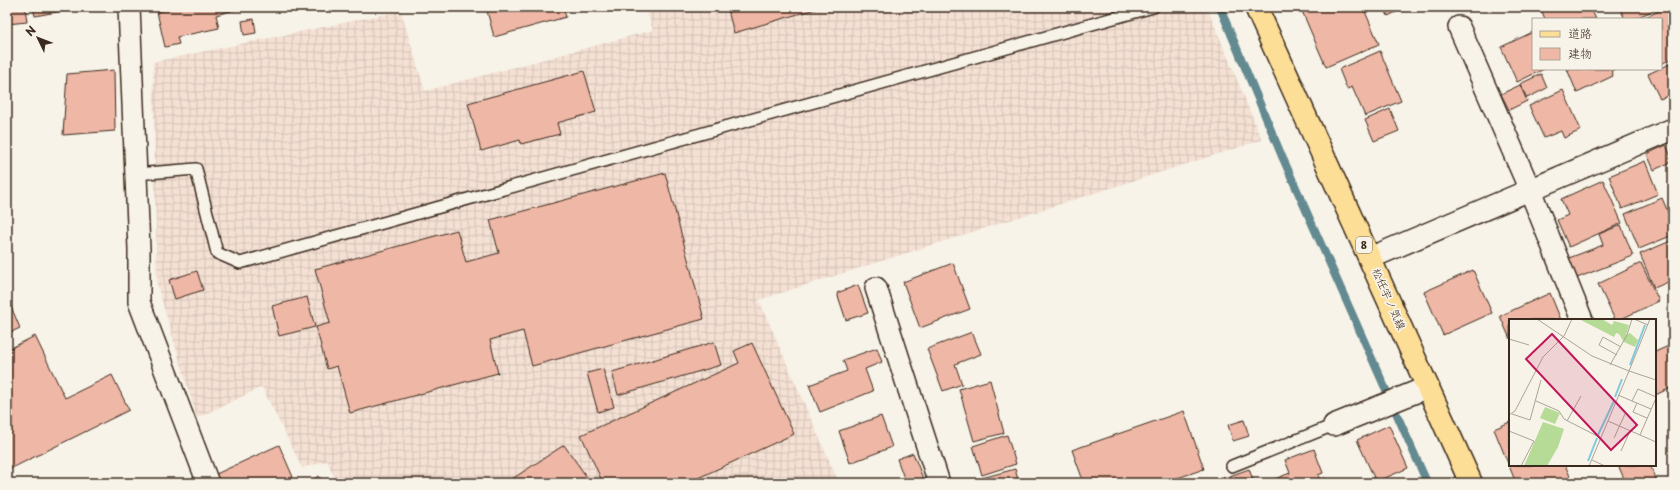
<svg xmlns="http://www.w3.org/2000/svg" width="1680" height="490" font-family="'Playpen Sans','Klee One',sans-serif">
<style>
.industrial{fill:url(#industrial-grid)}
.lines{fill:none;stroke-linecap:round;stroke-linejoin:round}
.stream{stroke:#638a91;stroke-width:8}
.building{fill:#efb7a5;stroke:#3b2a1e}
.lane-casing{stroke:#3b2a1e;stroke-width:14}
.street-casing{stroke:#3b2a1e;stroke-width:24}
.primary-casing{stroke:#3b2a1e;stroke-width:25}
.lane{stroke:#f7f3e8;stroke-width:11}
.street{stroke:#f7f3e8;stroke-width:21}
.primary{stroke:#fdde96;stroke-width:22}
.labels{text-anchor:middle;stroke-width:3.5;stroke-linejoin:round;paint-order:stroke}
.shield{fill:#f7f3e8;stroke:#73665b;stroke-width:1}
.shield-label{font-size:10px;font-weight:bold;fill:#3b2a1e}
.street-label{font-size:11px;fill:#3b2a1e;stroke:#f7f3e8}
.inset-river{fill:none;stroke:#7ecade;stroke-width:2}
.inset-road{fill:none;stroke:#aca397;stroke-width:1}
.view{fill:#c2185b;fill-opacity:0.15;stroke:#c2185b;stroke-width:2}
.inset-edge{fill:none;stroke:#3b2a1e;stroke-width:2}
</style>
<defs>
<pattern id="industrial-grid" width="8" height="8" patternUnits="userSpaceOnUse"><rect width="8" height="8" fill="#f5e1d4"/><path d="M0 4h8M4 0v8" fill="none" stroke="#d3c1b6"/></pattern>
</defs>
<rect width="100%" height="100%" fill="#f7f3e8"/>
<filter id="ink" filterUnits="userSpaceOnUse"><feTurbulence type="fractalNoise" baseFrequency=".025" numOctaves="2"/><feDisplacementMap in="SourceGraphic" scale="8" xChannelSelector="R" yChannelSelector="G"/><feConvolveMatrix kernelMatrix="1 2 1 2 8 2 1 2 1" color-interpolation-filters="sRGB"/></filter>
<g filter="url(#ink)">
<path class="industrial" d="M645,7H1207L1262,140L759,300L839,483H337L327,461L302,468L262,387L197,418L157,285L153,62L401,11L425,91L653,30Z"/>
<g class="lines">
<path class="stream" d="M1221,10L1281,154L1426,480"/>
</g>
<path class="building" d="M7,7H25L27,22L7,24Z
M33,7H61L62,11L35,16Z
M179,7H238V9L216,15L219,28L177,37L179,44L165,47L157,12Z
M486,7H563L566,17L494,37Z
M727,7H822L734,33Z
M1311,7H1363L1379,44L1326,67L1302,11Z
M1384,7H1401L1402,9L1388,16Z
M1540,7H1590L1596,19H1545Z
M1619,7H1650L1652,11L1634,19H1625Z
M1668,7L1673,18V58L1661,64V19H1641Z
M254,19L256,33L244,35L242,21Z
M1533,32V69H1544L1517,82L1501,47Z
M1380,51L1401,101L1365,116L1352,87L1347,89L1339,69Z
M1672,63L1673,94L1660,99L1648,74Z
M1567,69H1615L1611,71L1613,76L1577,93Z
M114,70L115,131L63,135L67,74Z
M584,71L596,112L557,123L560,134L521,144L520,140L481,151L468,103Z
M1541,74L1547,88L1527,98L1520,84Z
M1520,85L1527,101L1509,110L1501,94Z
M1563,90L1581,130L1564,138L1561,131L1544,138L1529,106Z
M1390,109L1399,131L1374,141L1365,120Z
M1666,145L1673,161L1654,170L1647,154Z
M1645,161L1658,194L1622,209L1609,176Z
M665,173L704,319L532,366L523,331L490,340L498,373L350,413L337,366L327,369L316,327L330,323L315,269L457,230L466,262L499,253L490,220Z
M1603,180L1622,223L1569,247L1557,220L1568,215L1561,199Z
M1662,198L1673,224V235L1639,249L1625,214Z
M1621,225L1633,256L1577,278L1569,258L1603,245L1599,234Z
M1673,240V280L1654,288L1640,254Z
M953,263L970,309L920,328L903,282Z
M1641,263L1659,301L1619,320H1615L1598,284Z
M1473,270L1492,313L1443,335L1424,292Z
M197,271L203,290L175,299L169,280Z
M858,285L868,313L846,320L837,293Z
M1550,293L1561,320H1510V339L1500,316Z
M7,297L20,328L7,334Z
M307,297L315,327L279,336L272,306Z
M972,332L981,354L955,364L962,384L943,391L927,349Z
M35,336L65,398L112,375L129,410L10,469L7,463V350Z
M714,342L721,365L618,395L612,372Z
M752,343L794,434L687,483H603L581,435L739,363L734,351Z
M1673,344V387L1655,395V352Z
M877,348L882,362L865,369L873,391L820,412L809,385L847,371L843,360Z
M603,369L614,407L598,412L587,373Z
M990,380L1004,433L974,441L959,389Z
M1184,411L1204,469L1163,483H1084L1072,450Z
M881,416L892,447L850,463L839,431Z
M1244,420L1249,436L1233,441L1228,425Z
M1510,422V465H1565L1573,483H1516L1494,429Z
M1389,425L1408,468L1376,482L1357,440Z
M1007,435L1016,464L982,475L973,446Z
M279,445L293,477L279,483H263L262,481L259,483H218L214,475Z
M564,445L591,483H506Z
M1314,449L1323,473L1318,475L1320,480L1325,478L1327,483H1265L1290,473L1285,460Z
M913,453L924,481L918,483H890L904,478L897,459Z
M1618,465H1650L1658,483H1626Z
M1015,469L1019,483H983L982,478Z
M1249,469L1254,483H1217L1216,481Z
M319,476L323,483H306Z"/>
<g class="lines">
<g class="lane-casing">
<path id="lane" d="M136,174L196,169L217,253L240,263L1153,7
M1232,466L1334,425"/>
</g>
<g class="street-casing">
<path id="street" d="M129,7L139,249V302L208,483
M1459,27L1530,190L1582,320
M1370,258L1673,129
M876,288L939,483
M1334,425L1428,387"/>
</g>
<g class="primary-casing">
<path id="primary" d="M1256,7L1471,483"/>
</g>
<use href="#lane" class="lane"/>
<use href="#street" class="street"/>
<use href="#primary" class="primary"/>
</g>
</g>
<g class="labels">
<rect class="shield" x="1356" y="237" width="16" height="16" rx="3"/>
<g class="shield-label">
<text x="1364" y="249">8</text>
</g>
<g class="street-label">
<text transform="translate(1389 299) rotate(66)" y="4">松任宇ノ気線</text>
</g>
</g>
<g transform="translate(1509 319)">
<rect width="147" height="147" fill="#f7f3e8"/>
<path d="M36,88L51,94L46,105L31,99ZM34,103L55,110L49,128L38,147H15Z" fill="#b5db96"/>
<path d="M70,0H93L103,6L105,2L120,6L117,16L121,14L129,21L126,28L115,23L110,15L107,14L105,18Z" fill="#b5db96"/>
<path class="inset-river" d="M121,46L136,6M106,78L113,60M89,116L105,82M79,142L88,119"/>
<path class="inset-road" d="M28,0L83,37L120,52L141,0M125,0L139,6M0,20L20,26M108,36L90,26L94,18L112,28M101,46L118,16L123,0M109,76L123,82M27,82L50,92L55,100L92,119M128,84L124,93L138,99M142,90L123,82L129,70L147,78M3,95L21,101L32,61M0,96L6,92L34,38L55,17L63,0M58,102L72,77M99,102L147,123M0,112L25,122L12,147M131,116L147,79M105,119L116,95M112,132L121,112M83,141L96,147M80,147L120,52L147,61"/>
<path class="view" d="M43,15L128,106L102,131L17,40Z"/>
<rect width="147" height="147" class="inset-edge"/>
</g>
<rect width="1680" height="490" fill="none" stroke="#f7f3e8" stroke-width="24"/>
<rect x="12" y="12" width="1656" height="466" fill="none" stroke="#3b2a1e" stroke-width="1.5" filter="url(#ink)"/>
<rect x="1532" y="18" width="130" height="52" fill="#f7f3e8" stroke="#aca397"/>
<rect x="1540" y="31" width="20" height="6" fill="#fdde96" stroke="#aca397"/>
<text x="1568" y="38" font-size="12" fill="#3b2a1e">道路</text>
<rect x="1540" y="48" width="20" height="12" fill="#efb7a5" stroke="#aca397"/>
<text x="1568" y="58" font-size="12" fill="#3b2a1e">建物</text>
<g transform="translate(38 38) rotate(313)" stroke="#f7f3e8" stroke-width="3" paint-order="stroke">
<path d="M0-3L7 15L0 10L-7 15Z" fill="#3b2a1e"/>
<text y="-6" font-size="11" font-weight="bold" text-anchor="middle" fill="#3b2a1e">N</text>
</g>
</svg>
